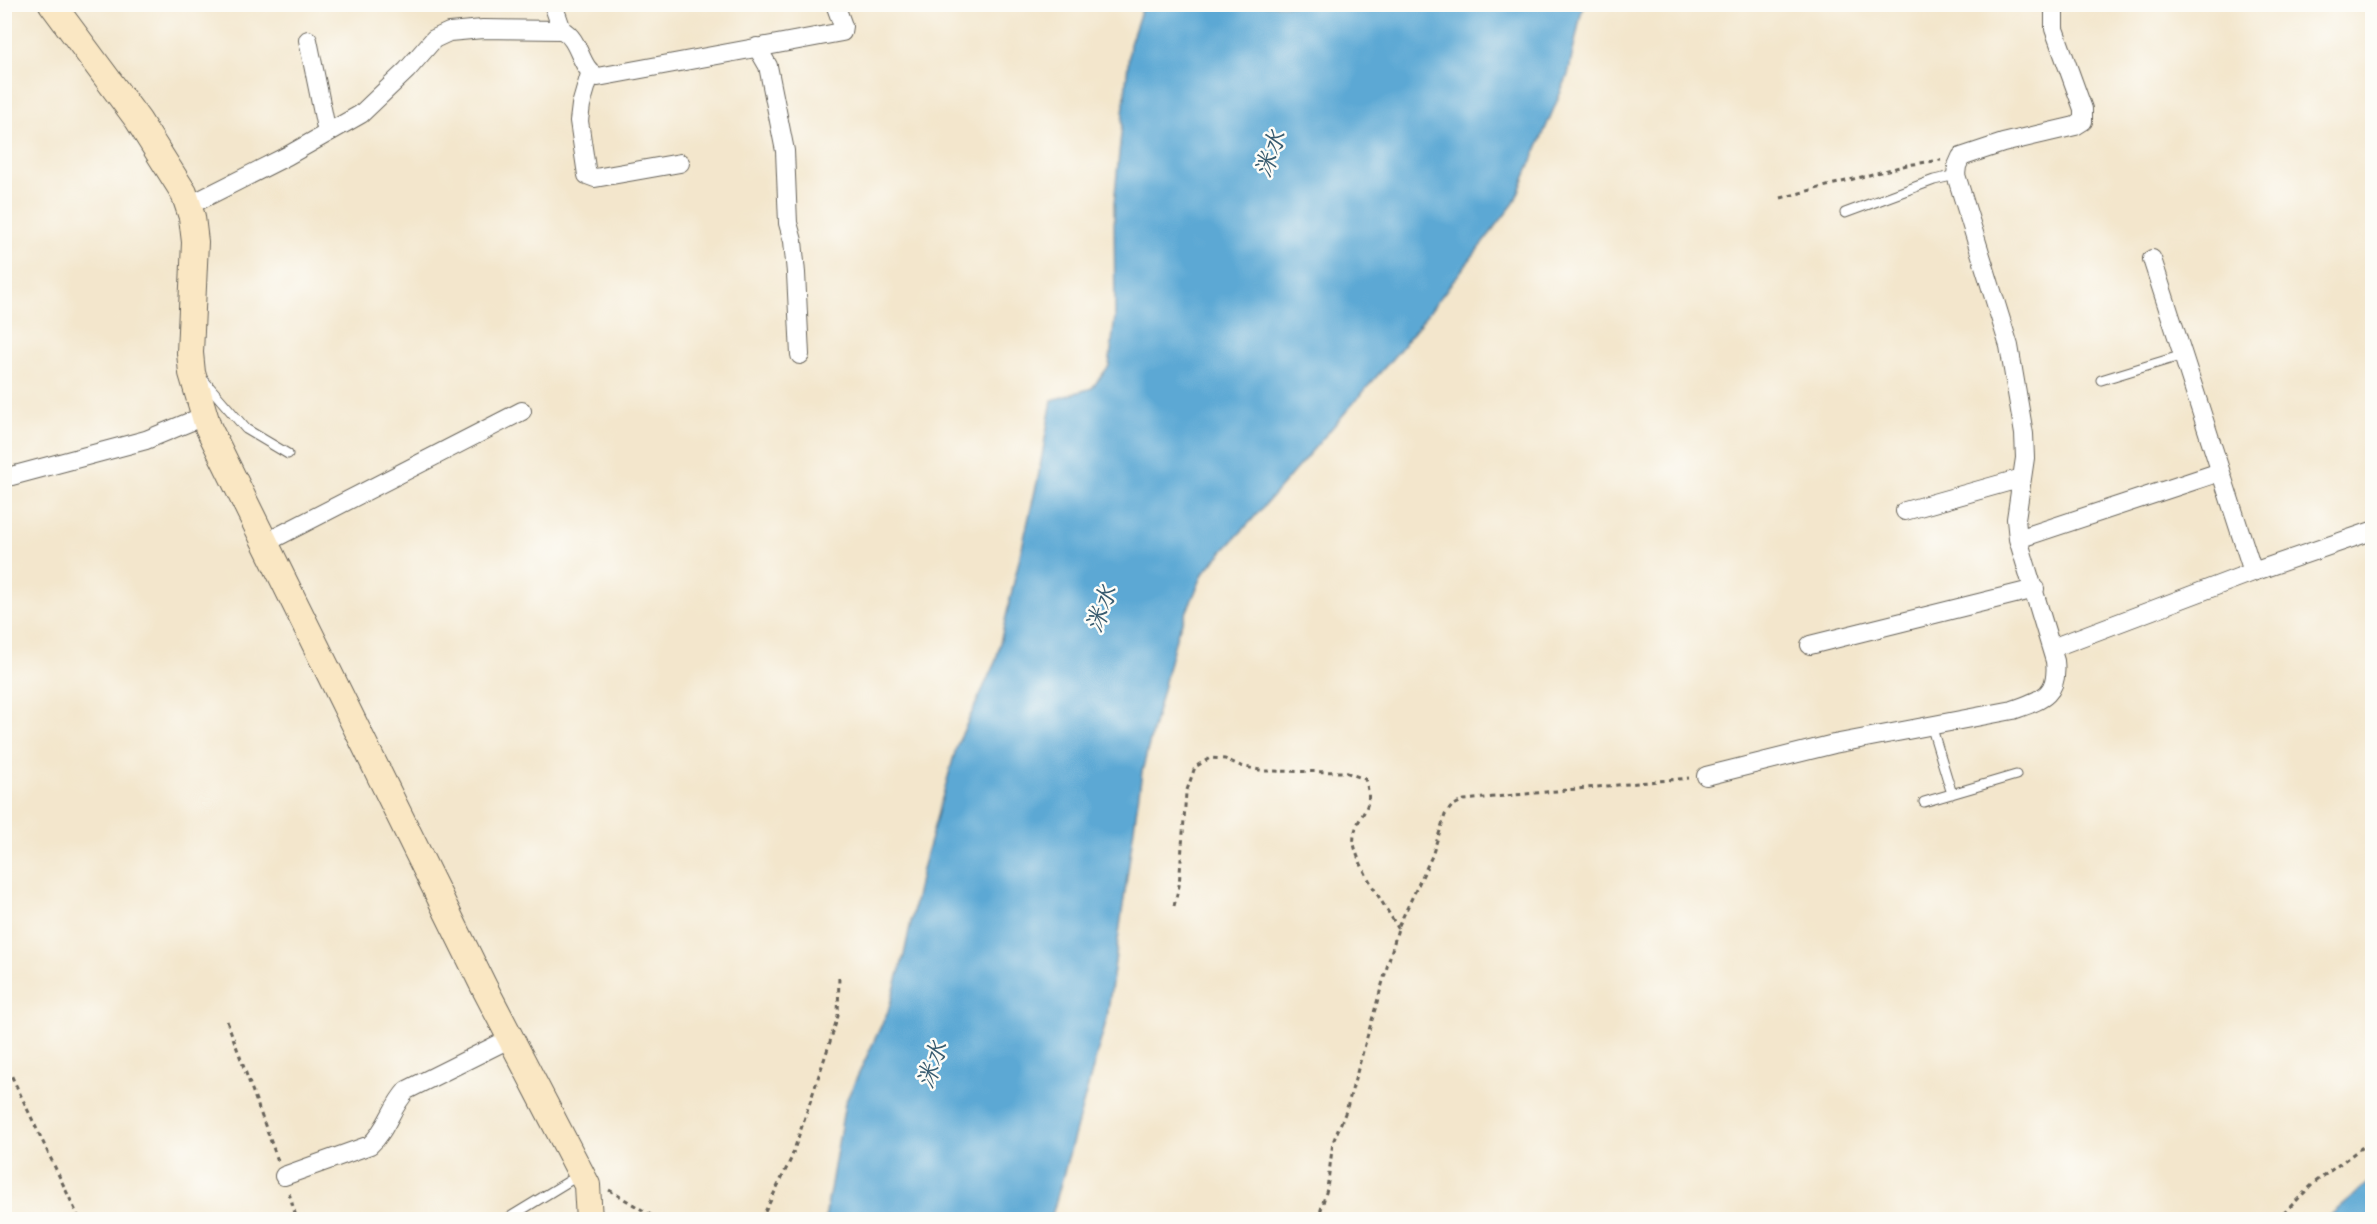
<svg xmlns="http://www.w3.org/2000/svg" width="2377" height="1224" font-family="'Comic Neue','LXGW WenKai TC',sans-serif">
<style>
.water{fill:#5ba8d4;stroke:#3c6278;stroke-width:1.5}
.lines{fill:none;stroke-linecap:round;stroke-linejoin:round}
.lane-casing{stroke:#67635a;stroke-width:11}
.street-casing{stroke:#67635a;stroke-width:20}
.secondary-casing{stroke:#67635a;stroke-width:28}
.path{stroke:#67635a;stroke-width:3;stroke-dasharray:4.5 4.5;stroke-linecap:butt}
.lane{stroke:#fff;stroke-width:9}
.street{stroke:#fff;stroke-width:18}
.secondary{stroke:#fae7c3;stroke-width:26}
.labels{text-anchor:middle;stroke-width:5;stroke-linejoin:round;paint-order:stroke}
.water-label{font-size:24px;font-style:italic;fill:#385b6f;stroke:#fdfcf7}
</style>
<rect width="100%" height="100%" fill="#fdfcf7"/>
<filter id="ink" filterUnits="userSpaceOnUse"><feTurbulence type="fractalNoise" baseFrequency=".0167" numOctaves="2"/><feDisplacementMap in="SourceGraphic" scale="12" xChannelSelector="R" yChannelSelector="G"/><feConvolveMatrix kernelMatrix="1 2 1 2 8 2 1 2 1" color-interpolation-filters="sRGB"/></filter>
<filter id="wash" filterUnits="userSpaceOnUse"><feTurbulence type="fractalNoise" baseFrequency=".008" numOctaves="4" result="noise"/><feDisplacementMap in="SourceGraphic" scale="24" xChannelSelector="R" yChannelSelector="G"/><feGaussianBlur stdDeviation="1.35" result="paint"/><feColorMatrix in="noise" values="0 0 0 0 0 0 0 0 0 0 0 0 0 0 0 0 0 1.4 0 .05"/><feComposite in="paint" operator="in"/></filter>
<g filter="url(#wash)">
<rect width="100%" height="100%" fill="#f3e6cc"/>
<path class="water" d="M1143,5H1583L1568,75L1514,203L1398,352L1251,521L1204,572L1177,634L1142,772L1107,1018L1051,1219H825L845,1103L888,1011L904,955L922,869L957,745L996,660L1038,478L1052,400L1092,388L1109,366L1115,317L1114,204L1130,44Z
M2372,1180V1219H2326Z"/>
</g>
<g filter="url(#ink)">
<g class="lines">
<g class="lane-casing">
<path id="lane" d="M1845,213L1934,180L1956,175
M201,377L246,429L288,454
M2101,380L2183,355
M1931,725L1952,794
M1924,802L2016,775
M505,1220L579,1175"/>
</g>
<g class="street-casing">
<path id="street" d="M553,4L562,30
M308,40L327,133
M757,47L768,66L785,151L788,223L793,241L796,273L800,355
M590,74L581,105L579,121L587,175L595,178L680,163
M188,206L287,156L361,114L407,70L434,39L449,32L483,29L562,30C581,40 579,69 598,77L842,32L843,26L835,4
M2152,259L2253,572
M4,478L146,440L204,416
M1905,511L2022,478
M2018,539L2220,472
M265,543L522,411
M1810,645L2035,589
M2052,648L2253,572L2372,531
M1706,776L1834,744L2013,710C2041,700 2059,696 2055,661L2018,539L2016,519L2025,458L2024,434L2009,346L1956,175L1957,166L1961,157L2003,143L2075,126L2083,121V109L2054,29V4
M284,1176L370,1145C387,1130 391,1107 407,1090L511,1038"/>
</g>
<g class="secondary-casing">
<path id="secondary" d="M52,4L138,120L184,193L192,217L195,242L190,353L192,373L208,427L484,987L587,1185L589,1220"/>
</g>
<path class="path" d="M1781,198L1907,165L1941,160
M1174,906L1179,886L1186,793L1195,767L1210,758L1225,759L1241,766L1264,771L1345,772L1365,779C1376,811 1358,811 1354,836C1350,856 1387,909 1398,928
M227,1021L278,1161
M4,1060L80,1220
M609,1190L659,1220
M289,1193L297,1220
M761,1220L791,1159L829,1045L838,1016L839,976
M1318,1220L1327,1189L1333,1142L1346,1111L1399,925L1432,856L1445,815L1452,806L1464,800L1689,778
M2277,1220L2314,1183L2372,1140"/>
<use href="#lane" class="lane"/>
<use href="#street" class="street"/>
<use href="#secondary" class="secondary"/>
</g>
</g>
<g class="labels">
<g class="water-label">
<text transform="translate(1270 154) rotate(-70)" y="8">洣水</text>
<text transform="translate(1101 609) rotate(-70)" y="8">洣水</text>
<text transform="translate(932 1065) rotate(-71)" y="8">洣水</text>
</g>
</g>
<rect width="2377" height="1224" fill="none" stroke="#fdfcf7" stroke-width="24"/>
</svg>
